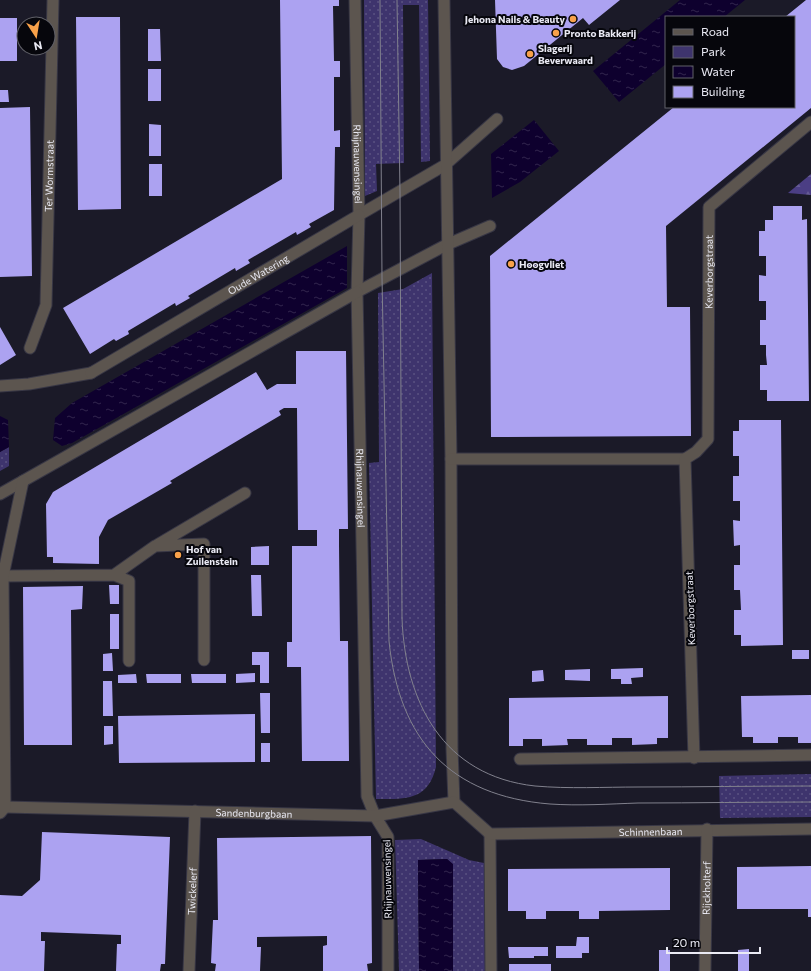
<svg xmlns="http://www.w3.org/2000/svg" width="811" height="971" font-family="Commissioner,sans-serif">
<style>
.green{fill:url(#green-dots)}
.forest{fill:url(#forest-firs)}
.water{fill:url(#water-ripples)}
.building{fill:#aca2f1}
.lines{fill:none;stroke-linecap:round;stroke-linejoin:round}
.service-casing{stroke:#383745;stroke-width:13}
.pedestrian-casing{stroke:#383745;stroke-width:13}
.minor-casing{stroke:#383745;stroke-width:13}
.service{stroke:#5c554f;stroke-width:11}
.pedestrian{stroke:#5c554f;stroke-width:11}
.minor{stroke:#5c554f;stroke-width:11}
.tram{stroke:#81818d;stroke-width:1}
.poi-dot{fill:#f8a14a;stroke:#06060c;stroke-width:1.5}
.labels{text-anchor:middle;stroke-width:4;stroke-linejoin:round;paint-order:stroke}
.poi-label{font-size:10px;font-weight:bold;fill:#eaeaf4;stroke:#06060c;text-anchor:start}
.street-label{font-size:10px;fill:#eaeaf4;stroke:#06060c}
</style>
<defs>
<pattern id="green-dots" width="8" height="8" patternUnits="userSpaceOnUse"><rect width="8" height="8" fill="#3e346d"/><path d="M2 2h.1M6 6h.1" fill="none" stroke="#5a5282" stroke-width="1.8" stroke-linecap="round"/></pattern>
<pattern id="forest-firs" width="22" height="20" patternUnits="userSpaceOnUse"><rect width="22" height="20" fill="#4b3e84"/><path d="M5 1l3.5 6h-7zM16 11l3.5 6h-7z" fill="#655a96"/></pattern>
<pattern id="water-ripples" width="26" height="14" patternUnits="userSpaceOnUse"><rect width="26" height="14" fill="#0e002e"/><path d="M2 4q2-2 4 0t4 0M15 11q2-2 4 0t4 0" fill="none" stroke="#31254d"/></pattern>
</defs>
<rect width="100%" height="100%" fill="#1b1a28"/>
<path class="green" d="M364,0H428L430,161L421,162L419,5H403L404,163L376,164L377,191L365,196Z
M432,273L436,767C428,801 405,799 376,799L369,463L379,462L378,293L403,289Z
M9,447V466L0,471V452Z
M811,774V817L720,818L719,776Z
M421,839L469,860L484,863L485,971H453V865L447,859L418,860L419,971H399L395,840Z"/>
<path class="forest" d="M811,174V195L788,193Z"/>
<path class="water" d="M680,0H745L724,17H666V64L619,102L593,71Z
M534,120L559,151L520,182L492,198L491,154Z
M347,246V288L72,443L62,446L53,440L55,418L72,403Z
M0,416L8,420L9,447L0,452Z
M447,859L453,864V971H419L418,860Z"/>
<path class="building" d="M280,0H339V6H333L334,61H340V77H334V131L340,130V147H335L334,210L309,224L311,227L297,235L296,232L248,260L250,263L236,271L235,268L188,296L190,298L176,306L175,303L128,331L129,334L116,341L114,339L90,354L63,308L282,179Z
M495,0H620L589,25L583,18L524,66L512,70L503,67L497,59Z
M806,0H811V108L666,226L667,307H690L691,436L491,437L490,256L674,107H794V17H785Z
M76,17H120L121,209L78,210Z
M0,18H17V61H0Z
M148,29H160L161,61H148Z
M148,69H161V101H148Z
M0,90H8L9,102H0Z
M30,107L32,276L0,277V108Z
M149,124L161,125V156H149Z
M149,164H162V196H149Z
M773,206H802V220L807,219L809,401H767V390H760V365H767L766,355V345H760V320H766V301H759V275L766,276V256H759V231H765V220H773Z
M0,327L16,355L0,365Z
M296,351H346L348,529H339V545L340,641H348L349,761H302L301,667H287V642H292V546H317V530H298L297,408H284L279,411L281,415L170,481L172,483L108,520L99,537V564L53,563V557H47L46,504L53,492L256,372L267,390L277,384H296Z
M739,420H781L783,645L741,646V635H734V610H741L740,590H734V565H740V545L734,546L733,520L740,521V501H733V476H739V456H733V431H739Z
M269,546V565H251V547Z
M251,575H261L262,616H252Z
M109,585H119V604H110Z
M83,586L82,609L71,610L72,745H24L23,587Z
M110,614H119V649H110Z
M792,650H809V659H792Z
M252,652H269V683H260V665H252Z
M112,653L113,671H103V654Z
M643,668V677L631,678L632,684H621V679H611V669Z
M590,669V681L565,680V670Z
M543,670L544,681L532,682V671Z
M255,673V682L236,683V674Z
M136,674L137,683H118V675Z
M146,674H181V683H147Z
M191,674H226V683H192Z
M103,681H112L113,716H103Z
M260,693H270V733H261Z
M811,695V743H798V737H778V743H753V737H742L741,696Z
M668,696V738H657V744L632,745V738H612V745H587V739H567L568,745L542,746V739H523V746H509V698Z
M255,714V762L119,763L118,716Z
M104,726H113V744L104,745Z
M261,743H270V762H261Z
M42,832L170,837L165,964H161L160,971H116L117,944H121V935L41,932V941H45L44,971H0V895L22,896L40,880Z
M371,836L372,963L367,964L368,971H323V946L327,945V936L257,937V947H261L260,971H215L216,964L211,963L213,920H218L217,838Z
M811,866V917H808V909H737V867Z
M670,868V910L599,911V919H579V911H546V919H526V911H508V869Z
M577,937H589V953H582V958H556V946H576Z
M508,947H548V956H534V958H509Z
M749,949V971H738V950Z
M659,950H670V971H659Z
M509,964H551V971H509Z"/>
<g class="lines">
<g class="service-casing">
<path id="service" d="M157,545L245,493
M114,575L129,581V661
M3,576L114,575L155,546L204,544V660"/>
</g>
<g class="pedestrian-casing">
<g id="pedestrian">
<path id="s1" d="M355,0L359,215L357,292L367,796L375,816L388,837V971"/>
<path d="M359,215L445,165L497,119"/>
<path d="M357,292L446,245L490,226"/>
<path d="M0,386L29,384L91,373"/>
<path d="M490,834L491,971"/>
</g>
</g>
<g class="minor-casing">
<g id="minor">
<path d="M444,0L451,459L452,749L454,802"/>
<path id="s2" d="M30,348L46,305L53,0"/>
<path id="s3" d="M91,373L359,215"/>
<path d="M451,459H685"/>
<path d="M0,494L357,292"/>
<path id="s4" d="M694,758L685,459L696,452L708,439L709,207L811,122"/>
<path d="M520,759L811,755"/>
<path id="s5" d="M5,807L375,816L454,802L490,834L811,829"/>
<path d="M0,813L5,807L3,576L23,481"/>
<path id="s6" d="M189,971L195,811"/>
<path id="s7" d="M705,971L707,829"/>
</g>
</g>
<use href="#service" class="service"/>
<use href="#pedestrian" class="pedestrian"/>
<use href="#minor" class="minor"/>
<path class="tram" d="M380,0L382,278L389,641C399,740 450,796 550,804C579,806 609,804 638,803C696,803 753,802 811,802
M397,0L400,192L402,618C405,702 443,776 535,786C569,789 604,787 638,787C696,787 753,786 811,786"/>
</g>
<g class="poi-dot">
<circle cx="573" cy="19" r="4"/>
<circle cx="556" cy="33" r="4"/>
<circle cx="530" cy="54" r="4"/>
<circle cx="511" cy="264" r="4"/>
<circle cx="178" cy="555" r="4"/>
</g>
<g class="labels">
<g class="poi-label">
<text x="565" y="23" text-anchor="end">Jehona Nails &amp; Beauty</text>
<text x="564" y="37">Pronto Bakkerij</text>
<text x="538" y="52">Slagerij<tspan x="538" dy="12">Beverwaard</tspan></text>
<text x="519" y="268">Hoogvliet</text>
<text x="186" y="553">Hof van<tspan x="186" dy="12">Zuilenstein</tspan></text>
</g>
<g class="street-label">
<text dy="4" stroke="none"><textPath href="#s1" startOffset="164">Rhijnauwensingel</textPath></text>
<text dy="4" stroke="none"><textPath href="#s2" startOffset="175">Ter Wormstraat</textPath></text>
<text dy="4" stroke="none"><textPath href="#s4" startOffset="497">Keverborgstraat</textPath></text>
<text dy="4" stroke="none"><textPath href="#s3" startOffset="194">Oude Watering</textPath></text>
<text dy="4" stroke="none"><textPath href="#s1" startOffset="488">Rhijnauwensingel</textPath></text>
<text transform="translate(690 608) rotate(-92)" y="4">Keverborgstraat</text>
<text dy="4" stroke="none"><textPath href="#s5" startOffset="249">Sandenburgbaan</textPath></text>
<text dy="4" stroke="none"><textPath href="#s5" startOffset="659">Schinnenbaan</textPath></text>
<text transform="translate(387 879) rotate(-91)" y="4">Rhijnauwensingel</text>
<text dy="4" stroke="none"><textPath href="#s7" startOffset="83">Rijckholterf</textPath></text>
<text dy="4" stroke="none"><textPath href="#s6" startOffset="80">Twickelerf</textPath></text>
</g>
</g>
<rect x="665" y="16" width="130" height="92" fill="#06060c" stroke="#616169"/>
<rect x="673" y="29" width="20" height="6" fill="#5c554f" stroke="#616169"/>
<text x="701" y="36" font-size="12" fill="#eaeaf4">Road</text>
<rect x="673" y="46" width="20" height="12" fill="#3e346d" stroke="#616169"/>
<text x="701" y="56" font-size="12" fill="#eaeaf4">Park</text>
<rect x="673" y="66" width="20" height="12" fill="url(#water-ripples)" stroke="#616169"/>
<text x="701" y="76" font-size="12" fill="#eaeaf4">Water</text>
<rect x="673" y="86" width="20" height="12" fill="#aca2f1" stroke="#616169"/>
<text x="701" y="96" font-size="12" fill="#eaeaf4">Building</text>
<g transform="translate(36 36) rotate(168)"><circle r="19" fill="#06060c" stroke="#616169"/>
<path d="M0-3L7 15L0 10L-7 15Z" fill="#f8a14a"/>
<text y="-6" font-size="11" font-weight="bold" text-anchor="middle" fill="#eaeaf4">N</text>
</g>
<path d="M667 947v6h93v-6" fill="none" stroke="#eaeaf4" stroke-width="2"/>
<text x="673" y="947" font-size="12" fill="#eaeaf4" stroke="#06060c" stroke-width="3" paint-order="stroke">20 m</text>
</svg>
